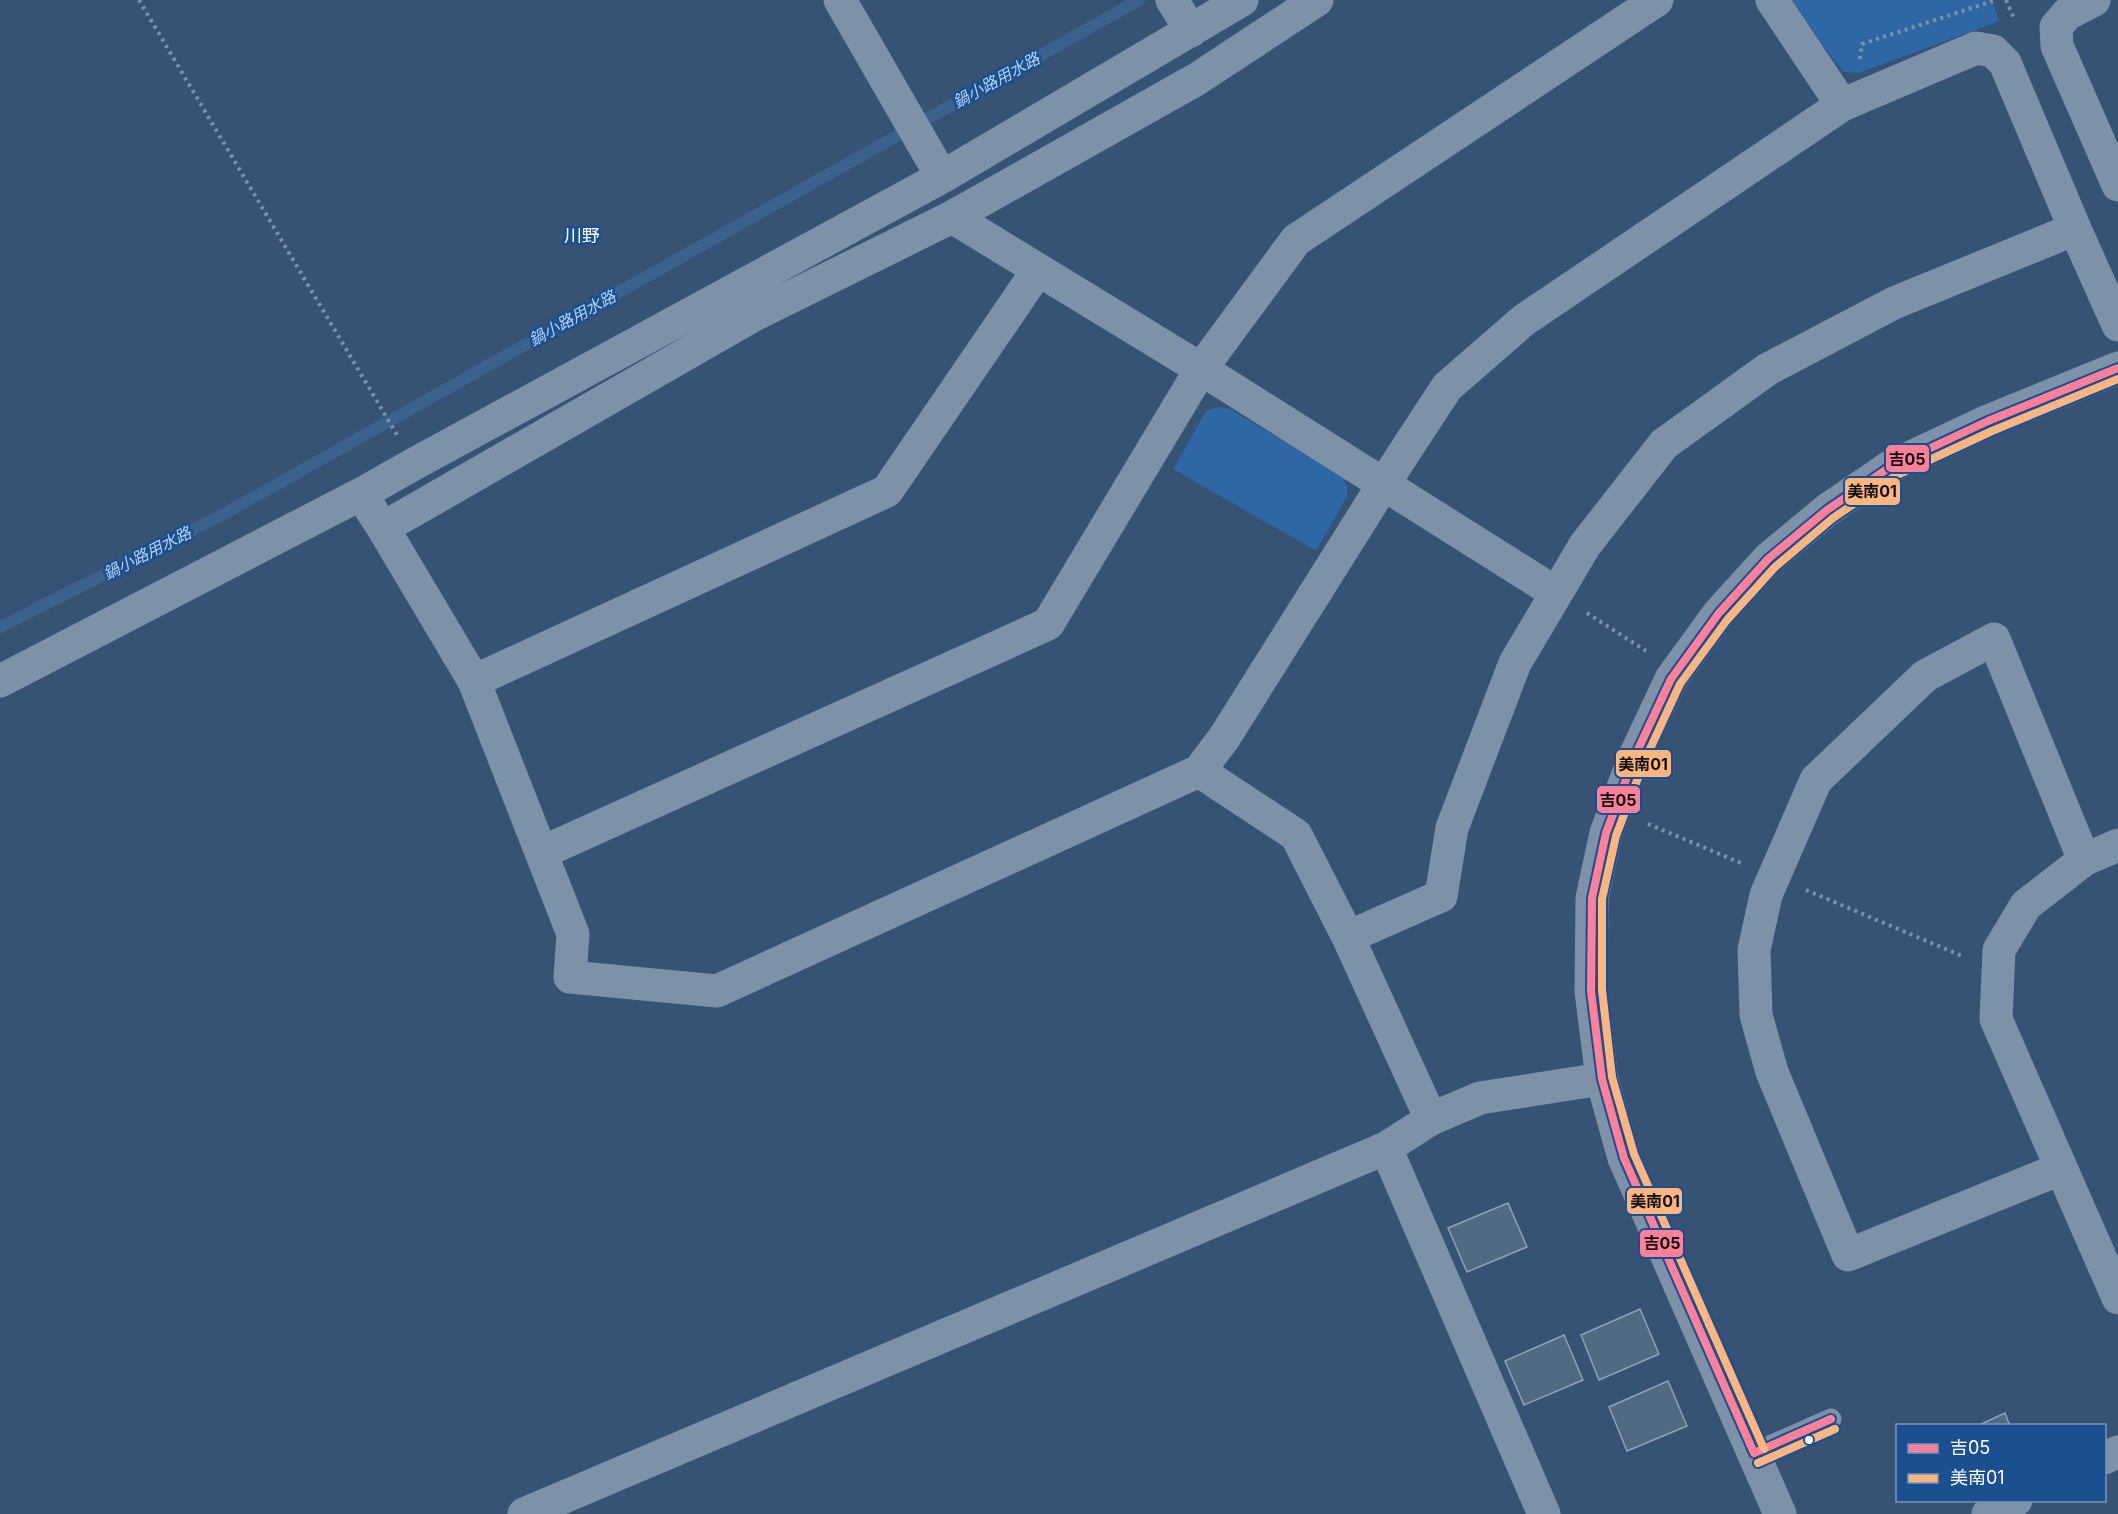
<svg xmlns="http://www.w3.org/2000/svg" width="2118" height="1514" font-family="Inter,'Noto Sans JP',sans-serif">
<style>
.green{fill:#2f66a5}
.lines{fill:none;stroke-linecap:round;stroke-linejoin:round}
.stream{stroke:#3b618d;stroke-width:12}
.building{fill:#526984;stroke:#92a2b6;stroke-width:1.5}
.path{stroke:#7d92a8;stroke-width:4;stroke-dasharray:3 4.5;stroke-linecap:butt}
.service{stroke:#7d92a8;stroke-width:21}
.minor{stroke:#7d92a8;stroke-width:33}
.tertiary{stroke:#7d92a8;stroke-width:33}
.bus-1-casing{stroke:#1b4f8f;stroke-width:12}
.bus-2-casing{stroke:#1b4f8f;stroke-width:12}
.bus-1{stroke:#ff8098;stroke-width:8}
.bus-2{stroke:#ffb580;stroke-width:8}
.bus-dot{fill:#fff;stroke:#1b4f8f;stroke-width:2}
.labels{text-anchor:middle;stroke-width:5;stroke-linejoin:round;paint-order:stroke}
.water-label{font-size:16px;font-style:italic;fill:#b5d3f5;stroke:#1b4f8f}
.quarter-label{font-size:18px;fill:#fff;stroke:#1b4f8f}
.line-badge{stroke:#1b4f8f;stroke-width:2}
.pale-badge-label{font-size:16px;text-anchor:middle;font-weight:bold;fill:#111}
</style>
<rect width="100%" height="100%" fill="#365274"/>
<path class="green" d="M1792,0H1991L2000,21L1859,73L1844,72L1828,53Z
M1218,407L1230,409L1343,477L1347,487V497L1316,551L1173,469L1206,411Z"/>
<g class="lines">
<path class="stream" d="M0,627L222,515L1139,0"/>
</g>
<path class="building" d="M1508,1203L1527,1247L1467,1272L1448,1228Z
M1640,1309L1659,1354L1599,1380L1581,1335Z
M1564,1335L1583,1380L1524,1405L1505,1361Z
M1668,1381L1687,1426L1627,1451L1609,1407Z
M2005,1413L2010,1426H1977Z"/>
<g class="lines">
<path class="path" d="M139,0L397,435
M2006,0L2015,21
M1860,59L1862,44L1996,0
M1587,613L1646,651
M1648,824L1741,863
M1806,890L1962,956"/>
<path class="service" d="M1754,1453L1831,1419"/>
<path class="minor" d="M840,0L942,177
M1172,0L1191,31
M1317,0L1197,79L952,217L1201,369L1556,593
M2094,0L2067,14L2056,27L2057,46L2118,185
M1842,105L1976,48L1993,51L2005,63L2075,229L2118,325
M361,494L383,528L474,681L573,934L570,977L717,991L1199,771
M383,528L754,315L952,217
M0,681L361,494L414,464L942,177L1242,0
M474,681L887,491L1038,270
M2118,845L2084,860L2026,905L1999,950L1996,1019L2118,1298
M543,852L1048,624L1201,369L1296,240L1657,0
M1348,937L1441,896L1452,828L1515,663L1585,545L1664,444L1768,369L1894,303L2075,229
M1431,1119L1348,937L1296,835L1199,771L1224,738L1383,485L1447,387L1524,320L1842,105L1772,0
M2060,1169L1848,1255L1772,1072L1756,1015L1754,950L1766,895L1816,780L1925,676L1994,639L2084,860
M2104,1458L2118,1452
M524,1514L1386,1148
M1544,1514L1386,1148L1431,1119L1480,1098L1602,1079
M1988,1514L2016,1500"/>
<path class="tertiary" d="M1780,1514L1624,1158L1602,1079L1591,991L1592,898L1606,833L1634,758L1671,679L1719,613L1768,559L1827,510L1890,467L1988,421L2118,368"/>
<g class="bus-1-casing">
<path id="bus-1" d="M1754,1453L1624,1158L1602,1079L1591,991L1592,898L1606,833L1634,758L1671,679L1719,613L1768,559L1827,510L1890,467L1988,421L2118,368
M1754,1453L1831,1419"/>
</g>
<g class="bus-2-casing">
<path id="bus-2" d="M1764,1449L1634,1154L1612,1077L1602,990V899L1616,836L1644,762L1680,684L1727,620L1775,567L1833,518L1895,476L1992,431L2118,379
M1758,1463L1835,1429"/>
</g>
<use href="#bus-1" class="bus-1"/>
<use href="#bus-2" class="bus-2"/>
</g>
<circle class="bus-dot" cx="1809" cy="1440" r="5"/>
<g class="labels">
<g class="water-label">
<text transform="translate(996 80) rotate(-29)" y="6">鍋小路用水路</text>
<text transform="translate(572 318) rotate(-29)" y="6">鍋小路用水路</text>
<text transform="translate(147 553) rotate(-27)" y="6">鍋小路用水路</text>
</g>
<g class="quarter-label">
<text x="582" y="242">川野</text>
</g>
</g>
<g class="line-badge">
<rect x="1885" y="444" width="45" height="29" rx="6" fill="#ff8098"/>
<rect x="1844" y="477" width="57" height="29" rx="6" fill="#ffb580"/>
<rect x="1615" y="749" width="57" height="29" rx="6" fill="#ffb580"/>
<rect x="1596" y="785" width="45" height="29" rx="6" fill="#ff8098"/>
<rect x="1626" y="1187" width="57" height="28" rx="6" fill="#ffb580"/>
<rect x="1639" y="1229" width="45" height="29" rx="6" fill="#ff8098"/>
</g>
<g class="pale-badge-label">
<text x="1907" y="465">吉05</text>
<text x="1872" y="497">美南01</text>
<text x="1643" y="770">美南01</text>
<text x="1618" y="806">吉05</text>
<text x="1655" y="1207">美南01</text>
<text x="1662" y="1249">吉05</text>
</g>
<rect x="1896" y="1424" width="210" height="78" fill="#1b4f8f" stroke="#7695bc" stroke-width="1.5"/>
<rect x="1908" y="1444" width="30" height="9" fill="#ff8098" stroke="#7695bc" stroke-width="1.5"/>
<text x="1950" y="1454" font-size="18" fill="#ffffff">吉05</text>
<rect x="1908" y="1474" width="30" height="9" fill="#ffb580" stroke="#7695bc" stroke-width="1.5"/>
<text x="1950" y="1484" font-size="18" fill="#ffffff">美南01</text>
</svg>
